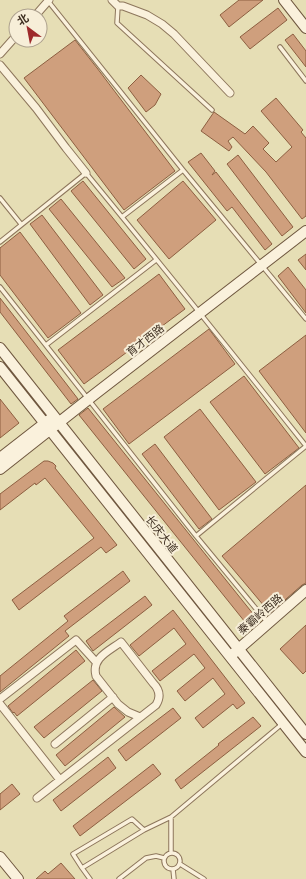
<svg xmlns="http://www.w3.org/2000/svg" width="306" height="879" font-family="'Times New Roman','Noto Sans SC',serif">
<style>
.farmland{fill:#e6deb5;fill-rule:evenodd}
.building{fill:#cf9f7d;stroke:#8d5f41}
.lines{fill:none;stroke-linecap:round;stroke-linejoin:round}
.lane-casing{stroke:#8d765c;stroke-width:5.5}
.street-casing{stroke:#8d765c;stroke-width:9}
.secondary-casing{stroke:#6f573f;stroke-width:12}
.lane{stroke:#faf1dc;stroke-width:3.5}
.street{stroke:#faf1dc;stroke-width:7}
.secondary{stroke:#faf1dc;stroke-width:10}
.labels{text-anchor:middle;stroke-width:4;stroke-linejoin:round;paint-order:stroke}
.street-label{font-size:11px;fill:#3d2e20;stroke:#f7eed8}
</style>
<rect width="100%" height="100%" fill="#f0e4c8"/>
<path class="farmland" d="M0,0H306V879H0ZM16,16H40V40H16Z"/>
<path class="building" d="M239,0H263L229,27L220,15Z
M278,8L287,20L250,49L240,37Z
M293,34L306,51V67L285,40Z
M75,40L97,68L175,171L124,210L24,78Z
M141,75L161,94L155,105L146,112L128,88Z
M276,98L303,130L301,132L306,138V216L302,219L266,172L233,137L228,141L232,147L229,151L201,131L214,112L245,134L253,126L269,143L263,149L276,162L292,147L261,111Z
M201,153L215,171L212,175L216,172L272,244L265,250L232,207L227,211L188,162Z
M238,155L293,227L282,236L227,164Z
M83,181L146,259L134,269L71,191Z
M183,181L216,220L169,259L137,220Z
M61,199L125,278L112,287L49,209Z
M42,215L103,295L90,305L30,224Z
M20,232L81,313L48,338L0,275V248Z
M306,254V270L298,260Z
M288,267L306,290V313L278,276Z
M159,274L185,309L84,384L58,350Z
M0,298L78,399L71,404L0,312Z
M209,329L235,364L129,444L103,409Z
M306,335V433L259,371Z
M244,376L299,448L265,474L210,402Z
M0,399L19,423L0,438Z
M88,408L254,615L245,622L79,415Z
M200,409L256,482L219,510L164,437Z
M155,444L212,519L199,529L142,454Z
M44,461H48L53,463L56,466L55,468L117,545L106,553L101,547L19,610L12,600L94,538L45,478L36,485L35,483L0,510V494Z
M306,485V583L302,585L270,613L222,556Z
M123,571L130,581L65,631L69,636L0,692V676L68,621L64,616Z
M145,596L152,605L93,651L86,641Z
M173,610L245,703L237,709L233,704L203,728L195,718L225,694L213,678L185,701L177,691L205,668L194,654L160,681L152,671L186,644L174,628L139,656L130,645Z
M306,625V671L303,674L280,649Z
M76,650L85,661L17,716L14,712L13,713L8,706Z
M93,680L102,691L44,738L34,727Z
M114,707L125,717L65,766L56,755Z
M173,708L181,718L126,761L118,750Z
M253,717L261,726L181,789L175,780L219,745L218,744Z
M108,757L116,768L61,811L53,800Z
M153,764L161,774L80,836L73,826Z
M12,784L20,794L0,810V794Z
M61,863L75,879H36L45,871L48,874Z"/>
<g class="lines">
<g class="lane-casing">
<path id="lane" d="M48,1L183,170L306,319
M118,6L117,23L212,110
M280,47L306,81
M0,198L21,224
M122,217L183,170
M0,242L86,173C160,263 233,354 306,446
M0,287L196,536L267,622
M46,345L156,260
M196,536L306,446
M171,817V853
M144,830L82,868L73,854L132,819L144,830L171,817L282,724
M164 861a8 8 0 1 1 16 0a8 8 0 1 1-16 0Z
M180,864L204,879
M82,868L90,879
M173,869L174,879
M119,879L146,858L156,856L164,858"/>
</g>
<g class="street-casing">
<path id="street" d="M112,0L118,6H123L147,15L162,24L174,34L230,93
M35,16L49,0
M0,54L16,36
M0,65L36,108L66,148L86,173
M0,699L76,640L96,662
M0,704L60,780
M55,744L113,697
M37,798L156,705C161,697 160,690 153,683L121,642C109,651 91,658 96,676L118,704L128,712L140,717"/>
</g>
<g class="secondary-casing">
<path id="secondary" d="M284,0L306,28
M0,348L306,734
M0,367L306,752
M0,458L49,420
M0,469L95,394L306,231
M234,653L306,590
M0,857L18,879"/>
</g>
<use href="#lane" class="lane"/>
<use href="#street" class="street"/>
<use href="#secondary" class="secondary"/>
</g>
<g class="labels">
<g class="street-label">
<text transform="translate(145 340) rotate(-38)" y="4">育才西路</text>
<text transform="translate(162 534) rotate(52)" y="4">长庆大道</text>
<text transform="translate(260 614) rotate(-41)" y="4">秦霸岭西路</text>
</g>
</g>
<g transform="translate(28 28) rotate(328)"><circle r="19" fill="#f7eed8" stroke="#ada18e"/>
<path d="M0-3L7 15L0 10L-7 15Z" fill="#9e2a2b"/>
<text y="-6" font-size="11" font-weight="bold" text-anchor="middle" fill="#3d2e20">北</text>
</g>
</svg>
